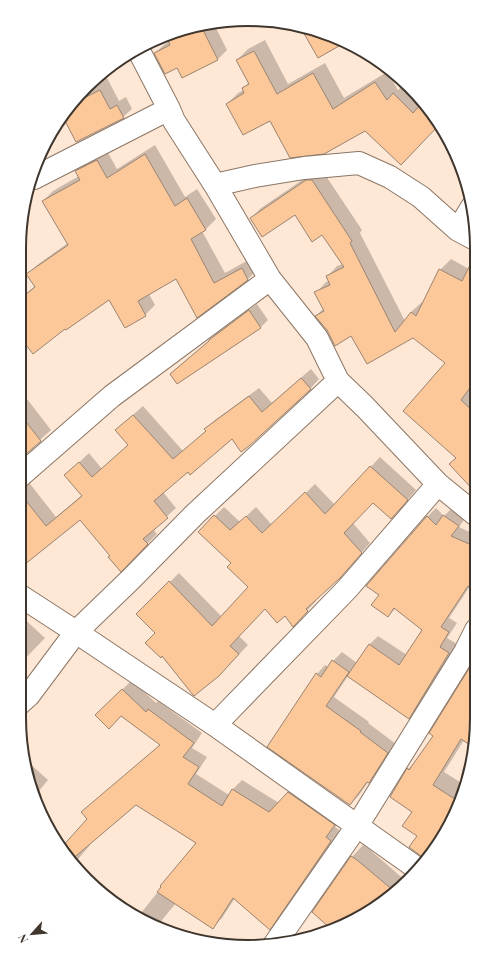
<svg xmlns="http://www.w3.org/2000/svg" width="496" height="966" font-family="'Playfair Display',serif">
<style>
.shadow{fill:#0003}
.building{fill:#fcc799;stroke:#998573}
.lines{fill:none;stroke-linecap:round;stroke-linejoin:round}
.street-casing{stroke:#8b7665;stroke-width:24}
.street{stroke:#fff;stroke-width:22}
.rim{fill:none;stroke:#3f362e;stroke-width:2}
</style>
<rect width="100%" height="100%" fill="#fee7d4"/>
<path class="shadow" d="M215,26L227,50L218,59L183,77L178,67L155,53L165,44L169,41L167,35L174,31Z
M265,40L288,84L325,63L344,98L387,72L398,90L405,84L430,109L439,124L412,153L365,130L270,120L227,104L238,93L244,90L243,89L249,82L237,60L248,49Z
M104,72L119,101L126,97L132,109L123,117L77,141L65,118L97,76Z
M155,145L185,197L197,189L216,219L206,229L202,231L225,273L252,258L258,269L248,279L197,316L177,278L149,294L155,305L145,315L109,298L19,335V299L35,286L27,275L37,265L68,243L43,201L53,191L79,176L76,171L86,161L107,151L117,169Z
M317,170H322L362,230L360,233L405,321L411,312L422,302L423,303L440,270L451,259L469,269L475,258V383L470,389L476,394V491L457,458L446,363L413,337L351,335L328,330L316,316L324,308L316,293L326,282L329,281L327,277L337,266L343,264L323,234L295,214L251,218L261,208Z
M257,304L268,320L261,327L178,383L171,374L178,367L210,340L217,333Z
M311,369L319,379L310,389L232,438L188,471L163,492L176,508L153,529L157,534L121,570L111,556L80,519L19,557V475L27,480L56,517L82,495L66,475L89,453L102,469L129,444L126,421L143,406L183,451L206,431L205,429L215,420L259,388L272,403Z
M27,399L51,430L19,459V402L21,404Z
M380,457L416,490L400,509L373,502L353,523L370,543L349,567L315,600L316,601L293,625L285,615L265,608L239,636L248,645L228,666L156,633L138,614L179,573L222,617L250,587L233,563L215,516L224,507L240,522L256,507L272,525L315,484L335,505Z
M453,507L466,517L459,527L476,535V588L470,586L449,618L457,623L447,638L457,644L417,709L409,718L348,676L334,697L369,722L368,723L396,744L377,773L368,782L359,795L350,804L317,674L325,665L329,667L333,661L342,652L357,663L370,644L378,636L407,655L424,630L396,608L388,616L380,595L427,517L436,508L444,516Z
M19,614L45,638L19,665Z
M476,663L477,733L464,740L444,772L463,784L453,819L426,858L418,835L413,812L391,797L408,769L418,760L434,736L471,668Z
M132,680L156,703L158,701L202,733L192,748L207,757L196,774L229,795L233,789L242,780L279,803L298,783L344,816L335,827L340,831L279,919L269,928L235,898L222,918L212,927L176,903L158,925L137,918L197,843L136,803L89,843L90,845L74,864L66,858L56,838L64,846L161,744L121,715H97Z
M28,762L48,780L34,797L31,792L27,764Z
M363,845L369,849L407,882L349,923L332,929L352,857Z"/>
<path class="building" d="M202,28L218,60L182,78L177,68L165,74L154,53L170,45L166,36L174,31Z
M302,30L326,36L346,42L318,58Z
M254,51L277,94L313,73L333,109L375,82L387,100L393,93L413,113L423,102L430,109L439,125L401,165L365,131L324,154L290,158L270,121L243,135L226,104L244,93L242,88L249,84L236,60Z
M100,90L110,109L117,105L124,118L76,142L64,119L78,101Z
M145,154L175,206L187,198L206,230L191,239L214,283L242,268L248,280L197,318L176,279L138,301L146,316L125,328L109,300L66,330L65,329L33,354L19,336V300L35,287L26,274L68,245L42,201L80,180L75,171L97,160L107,178Z
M306,180H312L352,241L350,243L395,332L411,312L416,316L439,269L462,281L475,255V381L461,400L476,414V493L449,464L456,458L403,411L445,363L413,338L367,364L351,336L335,346L327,330L315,316L324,311L314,292L330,285L326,276L344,267L322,235L312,242L295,215L262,237L250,218Z
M249,310L261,328L177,384L170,374L209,341V340Z
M301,378L311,389L249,446L241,452L232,439L190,475L188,472L154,501L168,518L143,539L148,544L121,572L108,557L110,556L80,520L19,569V492L46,526L82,496L64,475L79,462L92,477L128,445L115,430L133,415L173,459L206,431L204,429L249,396L262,412Z
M19,413L41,441L19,460Z
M370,466L408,500L391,519L373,503L344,533L362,553L340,578L306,609L308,611L293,627L285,616L277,623L265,609L230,646L239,654L219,676L194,696L193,695L162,656L161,658L145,643L155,633L136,614L169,581L212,626L248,587L227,567L231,563L198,532L214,515L230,530L246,516L262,533L305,492L325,514Z
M443,515L459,526L451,536L476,547V590L468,586L441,627L449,632L440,647L449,653L409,719L347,676L369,644L399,665L422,630L394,608L388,617L371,605L379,595L366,586L427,516L436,525Z
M332,660L349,672L326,706L361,731L360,732L388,753L369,783L367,782L350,805L267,747L316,673L321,677Z
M470,667L476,672L477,733L473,747L461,739L433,785L458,801L453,819L425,859L409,847L417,836L402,826L412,812L390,797L407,768L409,770L433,736L429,733Z
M122,689L146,712L148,709L194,743L183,757L199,767L188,784L222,806L232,789L269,812L288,792L335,825L326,837L331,841L270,930L233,898L213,929L157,892L161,887L160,886L196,843L136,805L70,861L66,858L61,848L87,819L81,812L160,745L121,716L109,729L95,715Z
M351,856L357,860L394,891L349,923L331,929L312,912Z"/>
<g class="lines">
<g class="street-casing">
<path id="street" d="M139,51L169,109L174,121L215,185L270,279L317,338L338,381L365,407L438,484L476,515
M34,178L169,109
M215,185L255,176L304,168L359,163L390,177L421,197L458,230L472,207
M458,230L475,239
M19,477L112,396L270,279
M19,595L76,632L215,725L418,869
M19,704L29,695L76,632L131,579L195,514L338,381
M215,725L347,589L438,484
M274,945L357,826L465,652L476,630"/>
</g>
<use href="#street" class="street"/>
</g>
<path d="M0 0H496V966H0ZM248 26H248A222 222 0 0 1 470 248V718A222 222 0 0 1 248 940H248A222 222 0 0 1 26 718V248A222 222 0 0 1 248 26Z" fill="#fff" fill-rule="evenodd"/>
<path class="rim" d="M248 26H248A222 222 0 0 1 470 248V718A222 222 0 0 1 248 940H248A222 222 0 0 1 26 718V248A222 222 0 0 1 248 26Z"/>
<g transform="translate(32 934) rotate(243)" stroke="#ffffff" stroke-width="3" paint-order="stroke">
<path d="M0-3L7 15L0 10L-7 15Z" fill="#3f362e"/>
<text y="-6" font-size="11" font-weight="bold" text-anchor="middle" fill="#3f362e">N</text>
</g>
</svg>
